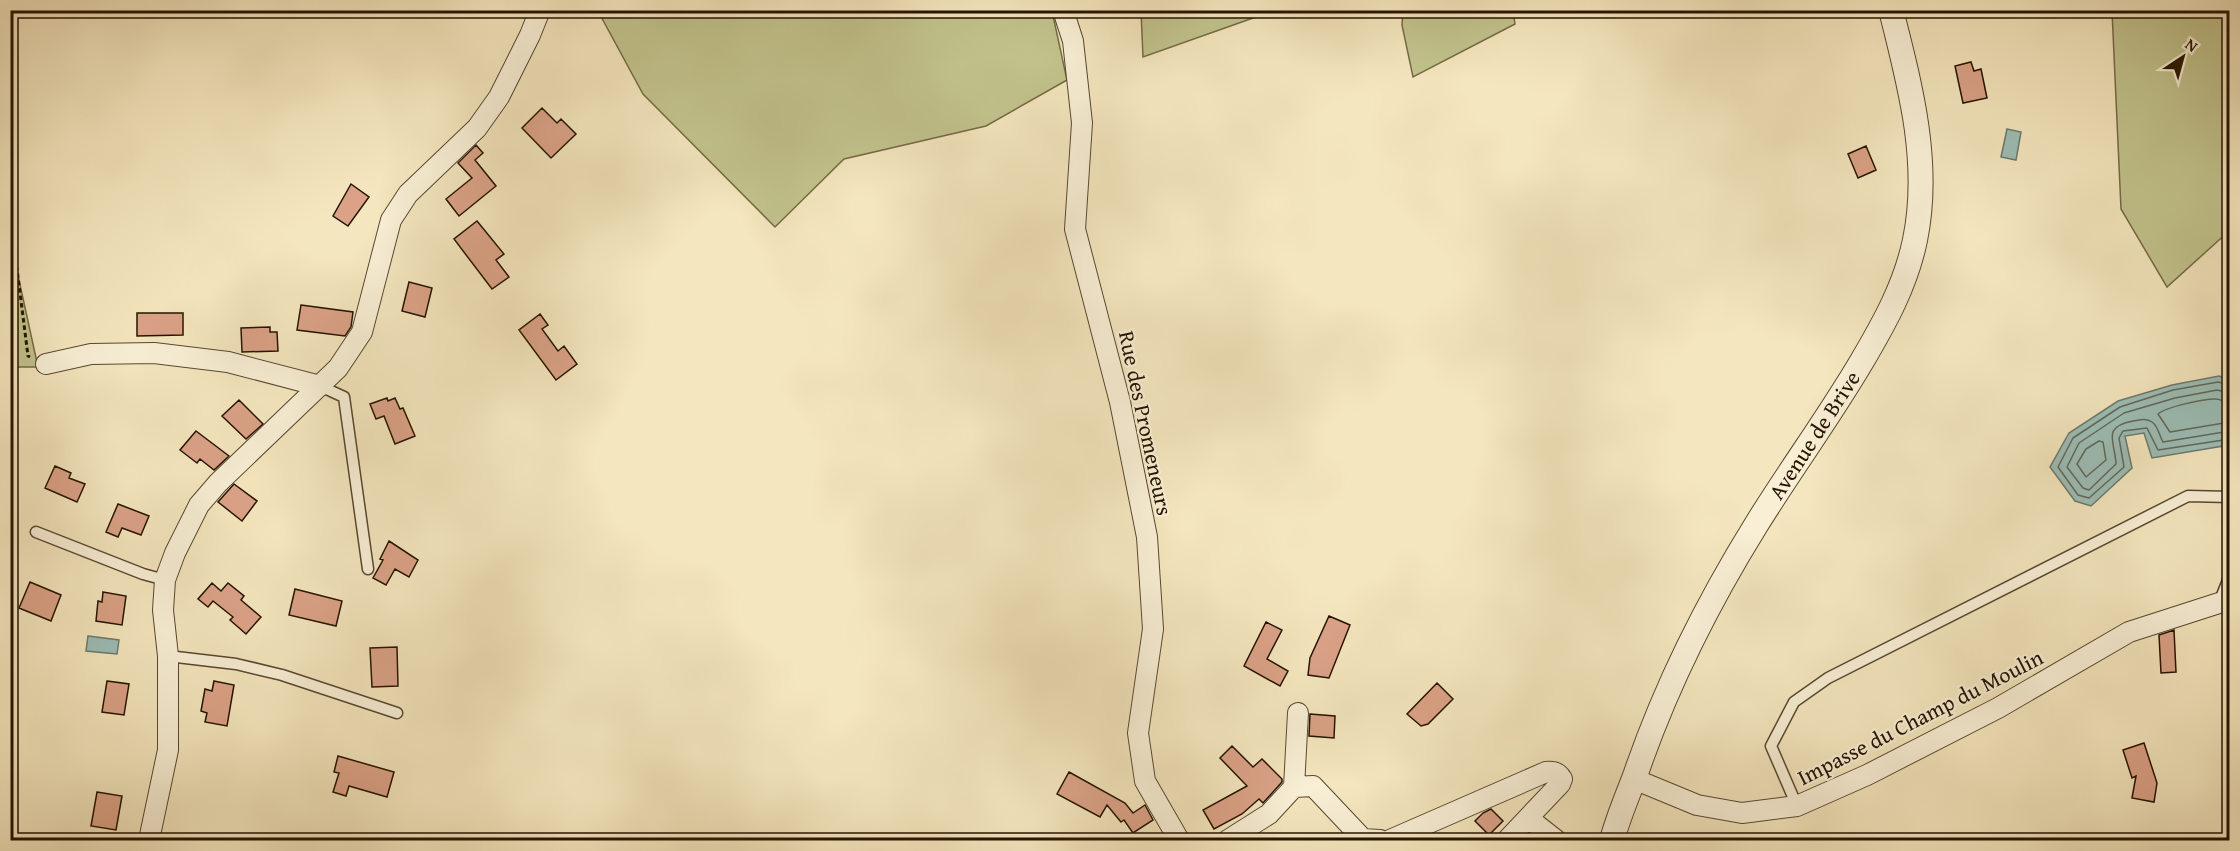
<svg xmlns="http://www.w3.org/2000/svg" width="2240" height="851" font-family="'Gentium Book Plus',serif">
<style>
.green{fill:#c2c38d;stroke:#746b46;stroke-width:1.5}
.water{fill:#9cbeb6;stroke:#6c7a6d;stroke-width:1.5}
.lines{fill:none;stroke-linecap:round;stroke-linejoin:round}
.shore{stroke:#60685b;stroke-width:1.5}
.building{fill:#dba287;stroke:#251300;stroke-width:1.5}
.service-casing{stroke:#594830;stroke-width:13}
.minor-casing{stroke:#594830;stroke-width:22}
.tertiary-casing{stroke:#594830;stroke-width:26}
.path{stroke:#251300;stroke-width:3;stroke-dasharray:4.5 3;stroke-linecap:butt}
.service{stroke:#f8efd5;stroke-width:10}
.minor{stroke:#f8efd5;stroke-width:20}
.tertiary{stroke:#f8efd5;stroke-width:24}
.labels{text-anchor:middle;stroke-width:4.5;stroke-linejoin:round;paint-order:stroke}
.street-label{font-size:22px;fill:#251300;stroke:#f8efd5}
</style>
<rect width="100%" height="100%" fill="#f4e6be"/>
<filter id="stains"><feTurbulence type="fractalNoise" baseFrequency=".00333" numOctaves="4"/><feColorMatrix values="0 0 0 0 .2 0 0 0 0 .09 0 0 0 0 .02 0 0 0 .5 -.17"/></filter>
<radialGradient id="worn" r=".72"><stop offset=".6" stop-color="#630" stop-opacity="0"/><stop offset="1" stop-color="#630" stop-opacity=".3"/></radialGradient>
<path class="green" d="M1269,10L1270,12L1143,57L1141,11Z
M598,11H1052L1067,80L986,126L844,159L775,227L643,94Z
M1403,11H1513L1515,24L1413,77L1402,25Z
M2112,11H2229V231L2167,287L2121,209Z
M10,252L14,257L38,367H11Z"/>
<path class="water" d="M2007,129L2021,132L2016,160L2001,157Z
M2219,376L2229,380V445L2152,458L2144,433L2125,436L2132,468L2091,506L2075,501L2050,467L2069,433L2118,401L2172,385Z
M88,636L119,640L117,654L86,651Z"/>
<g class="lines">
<path class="shore" d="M2230,385L2218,382L2173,390L2120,407L2073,438L2058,467L2078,495L2089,498L2124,467L2119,438L2123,431L2147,428L2158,450L2230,439
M2230,393L2217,390L2175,398L2124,413L2079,443L2067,467L2083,488L2089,490L2116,464C2115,441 2101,427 2133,421C2140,420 2146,418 2152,422C2159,427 2159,436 2163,442L2230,431
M2230,402C2225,402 2220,399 2215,399C2203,399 2166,407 2158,414L2170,432L2230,422
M2099,441L2103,442L2106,460L2086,477L2077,464L2086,449Z"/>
</g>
<path class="building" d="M1971,62L1974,71L1981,69L1987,98L1963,103L1955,66Z
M542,108L557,123L561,119L576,134L551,158L522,128Z
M476,145L483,153L475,160L496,186L459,216L446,199L472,178L458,163Z
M1866,146L1876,170L1858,178L1848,154Z
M351,184L369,197L348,226L333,216Z
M477,221L504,254L496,260L509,277L492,289L454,239Z
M409,282L432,288L425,317L402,311Z
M301,305L353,312L351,327L345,336L297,330Z
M137,313H183V335L137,336Z
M540,314L548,325L542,329L558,351L564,346L577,364L556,380L519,330Z
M270,327V332H277L278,351L242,352L241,328Z
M387,398L388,401L395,398L400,409L403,408L415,436L395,444L384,416L376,419L370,404Z
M239,400L263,424L246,439L222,416Z
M196,431L229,456L214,470L200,459L197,463L180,450Z
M55,466L71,473L69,478L85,484L77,502L45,488Z
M234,484L257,501L242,521L218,502Z
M118,504L149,516L141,535L122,528L118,537L106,532Z
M389,541L418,560L409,577L395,569L386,585L373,578L383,560L380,559Z
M30,582L61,595L51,621L19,608Z
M212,583L221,591L228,583L244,596L241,600L261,617L246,634L230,620L233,617L213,601L208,607L198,599Z
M295,589L342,601L336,626L289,615Z
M103,592L126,596L122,625L96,621L98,601L102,602Z
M1329,616L1350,625L1329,678L1308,675L1310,658Z
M1266,622L1282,630L1267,659L1288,671L1280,686L1244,666Z
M2174,630L2176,672L2161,673L2159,635Z
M397,647L398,686L372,687L370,648Z
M107,681L129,684L124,715L102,712Z
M214,681L234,685L227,726L205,722L207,713L201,711L205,689L212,691Z
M1437,683L1453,699L1428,724L1421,726L1407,714Z
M1310,714L1335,716L1334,738L1309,736Z
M2144,743L2157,783L2154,802L2132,798L2136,776L2132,778L2123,750Z
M1232,746L1253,767L1262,759L1282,779V782L1263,803L1259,799L1242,814L1214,829L1203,810L1247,786L1220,758Z
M338,756L394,772L387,797L349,786L346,796L333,792L339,773L334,772Z
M1069,772L1125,803L1133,813L1145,805L1153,820L1133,833L1124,820L1121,822L1107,805L1100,817L1057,794Z
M97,792L122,796L116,830L91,826Z
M1491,809L1503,821L1489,835L1475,821L1483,813Z"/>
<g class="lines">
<g class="service-casing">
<path id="service" d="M320,386L344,397L368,569
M36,532L143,574L165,580
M2219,603L2230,575
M168,656L236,664L282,675L397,713
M1797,806L1771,746L1794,702L1828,678L2188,496L2230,497"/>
</g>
<g class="minor-casing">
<path id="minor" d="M1063,10L1073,41L1082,123L1075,229L1120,402L1147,537L1153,629L1138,733L1145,781L1179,840
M46,364L91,354L154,353L228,362L320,386
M1634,779L1697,805L1742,813L1797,806L1867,775L1998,708L2129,632L2219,603
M1294,787L1298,713
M1528,818L1556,840
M149,840L168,750V656L163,610L165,580L175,553L199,505L218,483L338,368L362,332L391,220L408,194L477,128L499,97L530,35L540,10
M1228,840L1269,814L1294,787L1313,786L1363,839L1380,840
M1390,840L1546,772C1553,771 1558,772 1562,779L1560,784L1507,840"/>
</g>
<g class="tertiary-casing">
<path id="tertiary" d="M1612,840C1618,818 1627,797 1635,776C1665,688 1707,604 1756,525C1790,470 1829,417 1862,361C1885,322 1906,284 1915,240C1931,163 1910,85 1891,10"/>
</g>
<path class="path" d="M10,261L17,269L28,356L30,357"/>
<use href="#service" class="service"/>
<use href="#minor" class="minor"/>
<use href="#tertiary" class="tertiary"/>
</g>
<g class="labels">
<g class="street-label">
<text transform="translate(1146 423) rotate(78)" y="8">Rue des Promeneurs</text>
<text transform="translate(1814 435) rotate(-57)" y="8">Avenue de Brive</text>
<text transform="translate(1920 717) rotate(-27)" y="8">Impasse du Champ du Moulin</text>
</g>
</g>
<rect width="2240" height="851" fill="none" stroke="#f4e6be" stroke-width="36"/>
<rect x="12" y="12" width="2216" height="827" fill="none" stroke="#251300" stroke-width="3"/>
<rect x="18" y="18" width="2204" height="815" fill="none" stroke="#251300" stroke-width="1.5"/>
<g transform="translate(2183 57) rotate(36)" stroke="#f8efd5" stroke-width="4.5" paint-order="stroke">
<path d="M0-4.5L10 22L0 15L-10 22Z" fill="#251300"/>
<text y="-9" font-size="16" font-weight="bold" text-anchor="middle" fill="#251300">N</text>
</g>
<rect width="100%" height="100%" filter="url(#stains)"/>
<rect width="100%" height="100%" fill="url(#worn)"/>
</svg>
